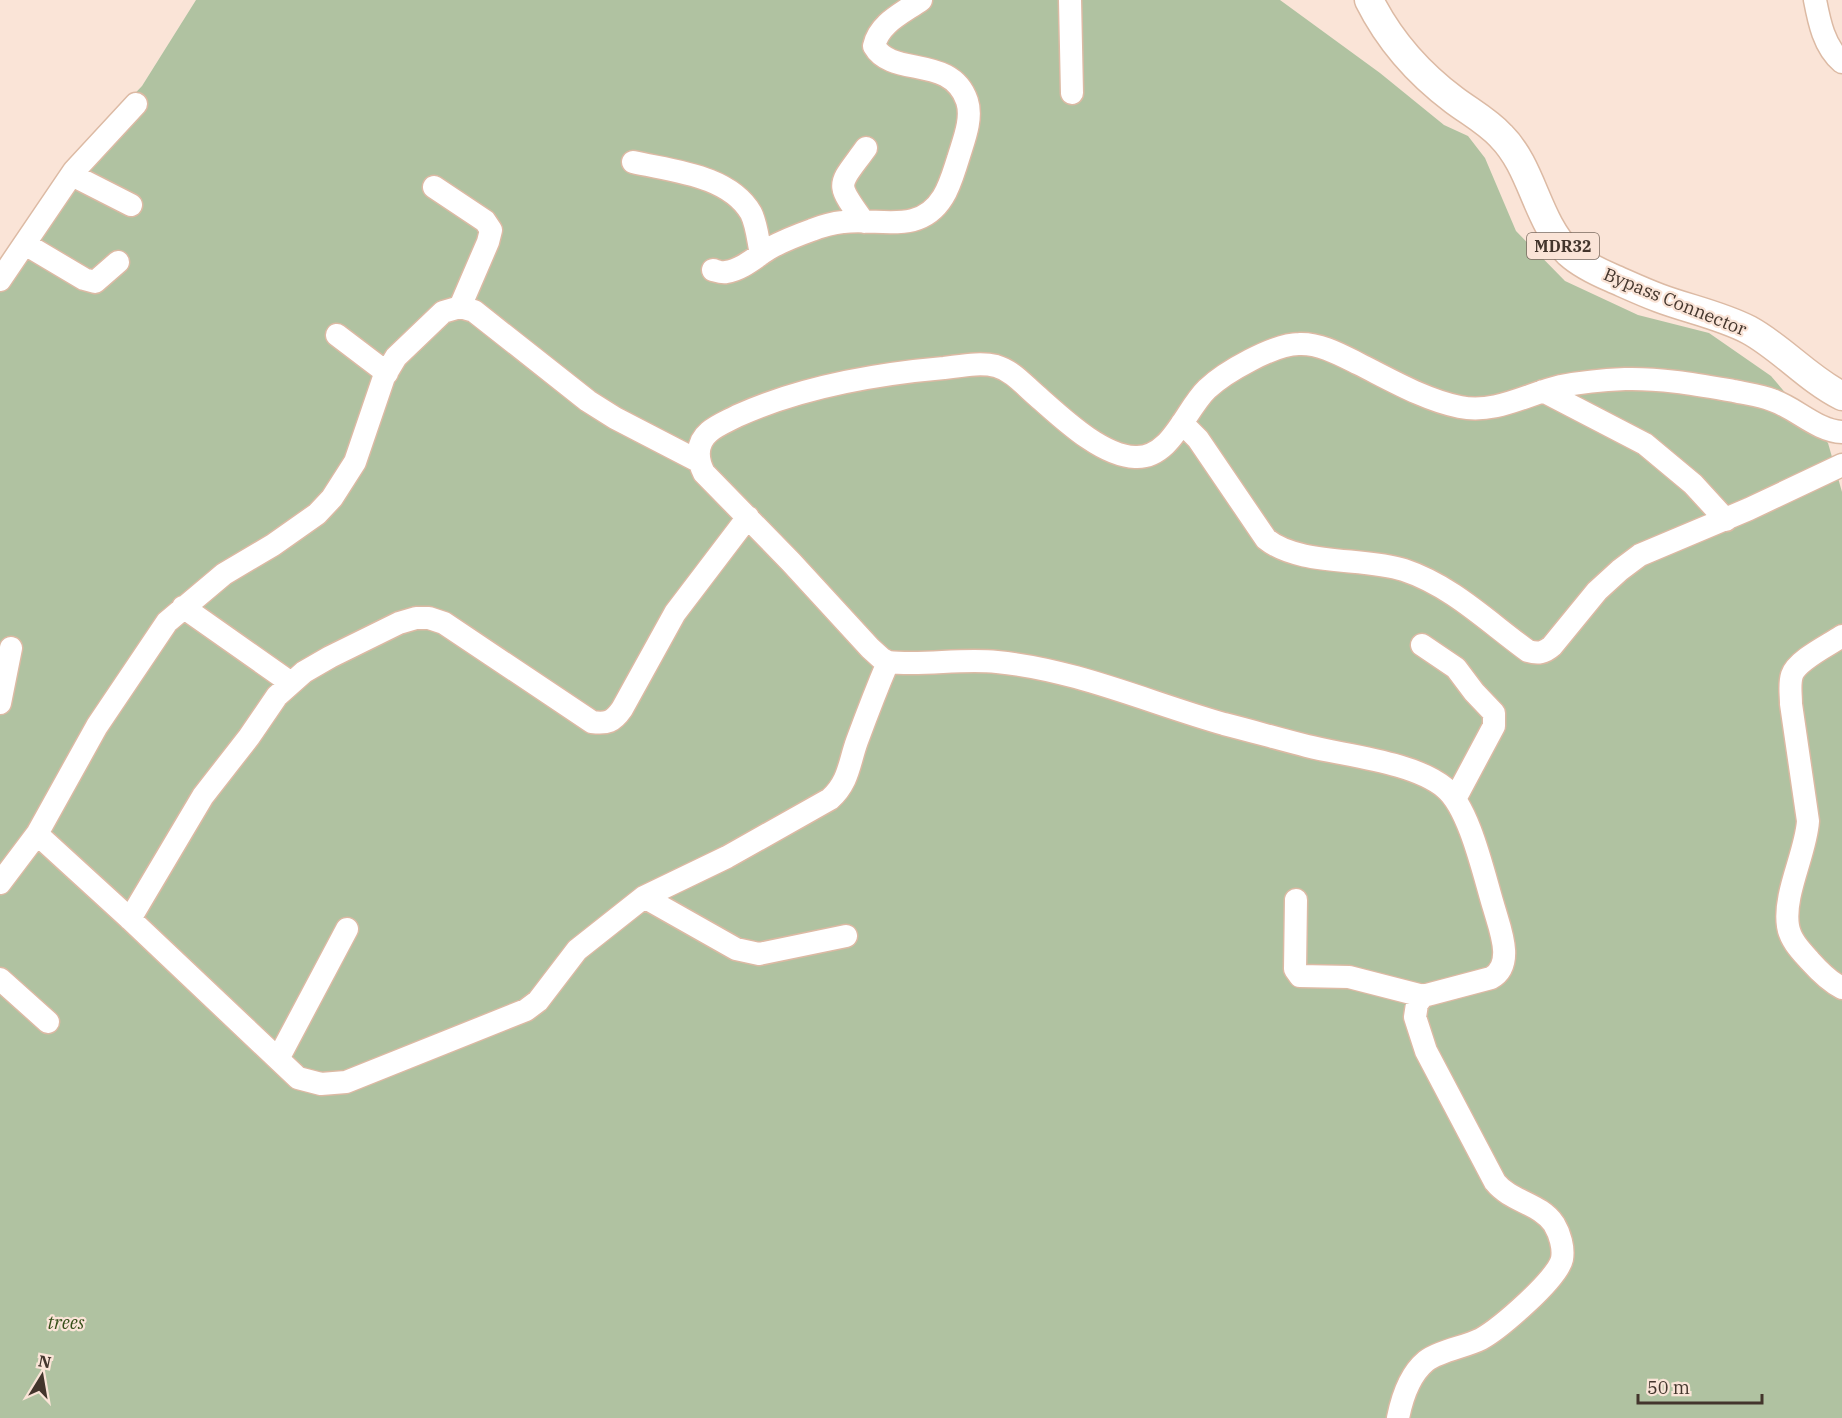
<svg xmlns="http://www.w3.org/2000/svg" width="1842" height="1418" font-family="'IBM Plex Serif',serif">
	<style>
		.green { fill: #b0c2a1 }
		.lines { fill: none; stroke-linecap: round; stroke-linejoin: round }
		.minor-casing { stroke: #dcbaa4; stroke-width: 25 }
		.major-casing { stroke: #dcbaa4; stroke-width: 31 }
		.minor { stroke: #fff; stroke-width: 22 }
		.major { stroke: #fff; stroke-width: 28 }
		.labels { text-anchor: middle; stroke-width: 4.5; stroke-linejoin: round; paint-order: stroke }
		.shield { fill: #fae4d7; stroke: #7a6a5f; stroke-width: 1.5 }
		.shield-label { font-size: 16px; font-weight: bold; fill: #43352c }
		.street-label { font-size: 18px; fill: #43352c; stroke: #fae4d7 }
		.park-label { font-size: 18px; font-style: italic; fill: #354e18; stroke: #fae4d7 }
	</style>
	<rect width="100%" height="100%" fill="#fae4d7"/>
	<path class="green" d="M196 0H1280L1380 73 1444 125 1468 136 1485 158 1516 231 1565 281 1638 315 1709 333 1771 376 1828 443 1842 492V1418H0V263L65 167 142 86Z"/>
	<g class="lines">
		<g class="minor-casing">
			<path id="minor" d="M1070 0 1072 93
				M1815 0C1819 21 1824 47 1842 62
				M633 162C672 171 729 175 751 213 757 225 758 241 761 254
				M72 175 131 205
				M434 187 485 221 491 230 488 242 460 307
				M864 222C834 181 838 187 866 148
				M25 244 84 279 95 282 118 262
				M713 270C717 271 722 273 726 272 742 270 757 256 770 248 783 241 798 235 812 230 822 226 832 223 843 222 879 217 919 236 943 197 950 186 954 171 958 159 963 142 973 119 967 101 951 54 892 78 874 46 879 23 903 13 921 0
				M0 280 74 171 136 104
				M337 335 387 373
				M1543 391 1645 444 1693 484 1726 520
				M1182 423 1198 439 1266 539C1299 566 1364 557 1404 570 1452 586 1488 622 1528 651 1538 654 1544 653 1552 646L1597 591 1620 570 1640 555 1749 509 1842 465
				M183 607 291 683
				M1842 636C1829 645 1797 660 1792 675 1789 684 1791 694 1791 704L1808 821C1806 853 1783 894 1788 926 1790 940 1801 951 1810 961 1819 971 1830 982 1842 988
				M1422 645 1456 668 1474 692 1494 713V726L1455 799
				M0 703 11 648
				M37 834 130 919 298 1078 321 1084 346 1082 526 1010 538 1001 577 950 644 897 727 857 830 799C849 782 849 763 857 741 867 714 877 688 888 662
				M0 883 37 834 97 726 167 622 224 574 273 545 317 514 332 498 355 462 384 377 396 357 443 312 460 307 474 311 588 401 615 418 698 461
				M644 897 736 949 759 954 846 936
				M1296 900 1295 969 1300 976 1349 977 1423 996
				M130 919 203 796 249 737 277 696 304 672 330 657 399 623 416 618H429L444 623 592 722C607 724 613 722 622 709L675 613 748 517
				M0 979 48 1022
				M278 1059 347 929
				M1398 1418C1402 1398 1409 1375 1426 1361 1439 1351 1465 1347 1481 1339 1499 1329 1558 1279 1562 1259 1564 1248 1560 1234 1554 1224 1540 1203 1511 1202 1495 1182L1426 1051 1415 1017 1417 1004 1423 996 1491 978C1515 965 1500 929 1494 908 1484 876 1470 809 1445 788 1414 762 1347 756 1307 746 1279 739 1252 731 1224 724 1150 703 1074 669 997 662 961 658 924 666 888 662L881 658 870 648 791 562 704 473C697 459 696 443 709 432 717 425 728 421 737 416 801 387 875 374 944 368 961 366 980 362 996 366 1013 371 1024 385 1037 396 1061 417 1101 456 1135 457 1171 459 1185 410 1207 389 1225 372 1274 344 1299 344 1320 343 1341 355 1359 364 1391 380 1425 400 1460 407 1496 414 1527 394 1561 386 1582 382 1604 380 1625 379 1662 378 1699 385 1734 391 1747 394 1760 395 1772 400 1796 408 1817 431 1842 432"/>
		</g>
		<g class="major-casing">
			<path id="major" d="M1369 0C1389 40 1418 73 1454 100 1470 112 1487 121 1501 136 1533 168 1536 220 1569 253 1581 264 1598 272 1612 278 1628 285 1643 292 1659 298 1688 309 1720 315 1749 330 1782 348 1808 379 1842 396"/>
		</g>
		<use href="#minor" class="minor"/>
		<use href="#major" class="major"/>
	</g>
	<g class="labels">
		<rect class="shield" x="1527" y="233" width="72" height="26" rx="4.5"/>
		<g class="shield-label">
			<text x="1563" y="252">MDR32</text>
		</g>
		<g class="street-label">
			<text transform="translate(1675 302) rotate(22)" y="6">Bypass Connector</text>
		</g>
		<g class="park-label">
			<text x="66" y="1329">trees</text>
		</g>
	</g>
	<g transform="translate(42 1376) rotate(11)" stroke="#fae4d7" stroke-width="4.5" paint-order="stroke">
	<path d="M0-4.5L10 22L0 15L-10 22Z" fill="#43352c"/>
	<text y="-9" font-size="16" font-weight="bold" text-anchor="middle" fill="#43352c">N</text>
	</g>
	<path d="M1638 1394v9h124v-9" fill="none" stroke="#43352c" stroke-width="3"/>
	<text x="1647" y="1394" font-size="18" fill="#43352c" stroke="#fae4d7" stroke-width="4.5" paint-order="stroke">50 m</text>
</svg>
